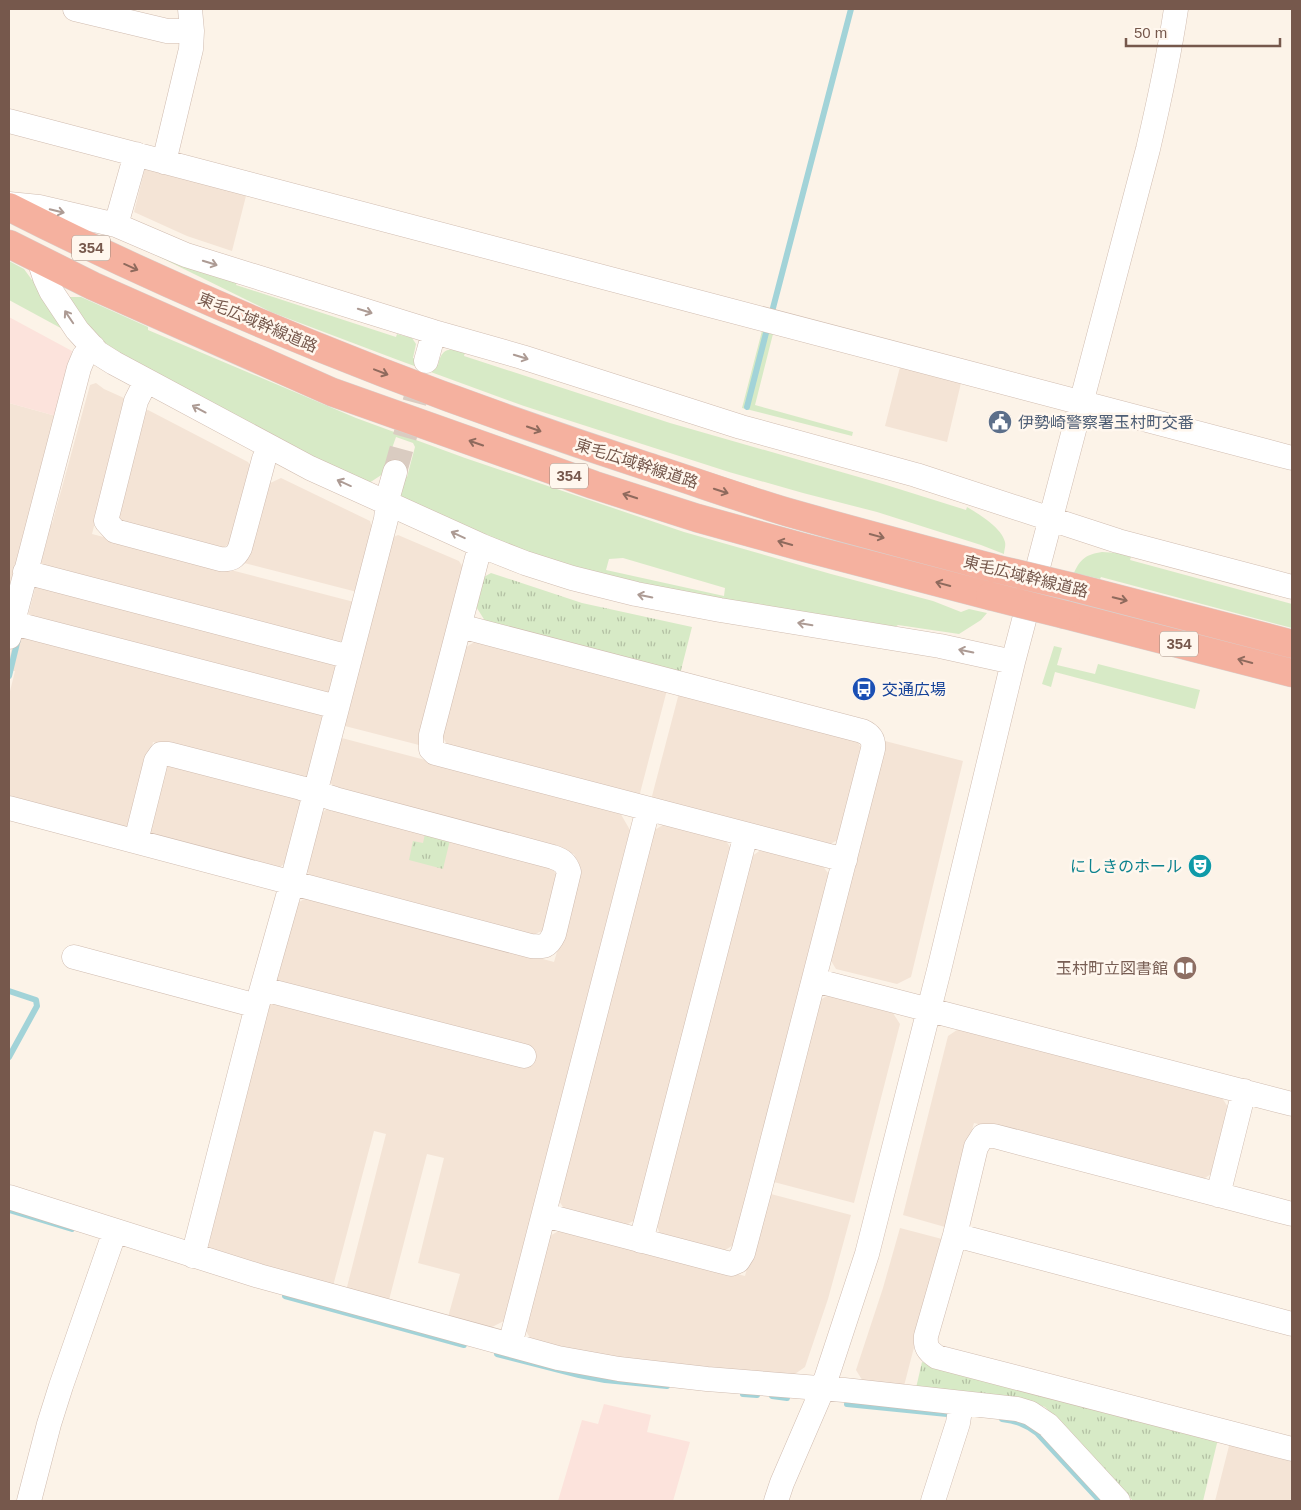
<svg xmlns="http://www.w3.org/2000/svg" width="1301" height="1510" font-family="Helvetica,'Noto Sans JP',sans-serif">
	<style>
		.residential { fill: #f4e4d6 }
		.commercial { fill: #fce3dc }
		.grass { fill: #d7eac6; fill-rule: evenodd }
		.park { fill: url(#park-tufts) }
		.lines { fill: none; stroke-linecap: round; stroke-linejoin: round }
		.stream { stroke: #a2d3d8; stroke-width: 6 }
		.minor-tunnel { stroke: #daccc1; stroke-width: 24; stroke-dasharray: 24 12; stroke-linecap: butt }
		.minor-casing { stroke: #d0bcb0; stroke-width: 25 }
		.highway-casing { stroke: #d9d0cd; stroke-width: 29 }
		.minor { stroke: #fff; stroke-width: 24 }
		.highway { stroke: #f5b19f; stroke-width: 28 }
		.highway-bridge-casing { stroke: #d9d0cd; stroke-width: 29; stroke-linecap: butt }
		.highway-bridge { stroke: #f5b19f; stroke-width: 28 }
		.oneway { stroke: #ad9b94 }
		.oneway2 { stroke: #8f6a5d }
		.labels { text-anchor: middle; stroke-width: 5; stroke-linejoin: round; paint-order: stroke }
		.shield { fill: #fff7ee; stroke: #9f887d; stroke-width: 1 }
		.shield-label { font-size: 15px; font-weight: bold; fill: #76584c }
		.street-label { font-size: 16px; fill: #76584c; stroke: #fff7ee }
		.service-label { font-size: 16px; fill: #4e5e75; stroke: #fff7ee; text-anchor: start }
		.transit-label { font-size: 16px; fill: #164399; stroke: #fff7ee; text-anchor: start }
		.culture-label { font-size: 16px; fill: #0d838f; stroke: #fff7ee; text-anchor: end }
		.education-label { font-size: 16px; fill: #785e54; stroke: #fff7ee; text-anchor: end }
	</style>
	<defs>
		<pattern id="park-tufts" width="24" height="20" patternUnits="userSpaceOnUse" patternTransform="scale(1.25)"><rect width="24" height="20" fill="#d7eac6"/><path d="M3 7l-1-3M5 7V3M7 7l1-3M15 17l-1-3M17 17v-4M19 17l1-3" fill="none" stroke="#b3c0a3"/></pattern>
	</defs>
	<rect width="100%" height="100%" fill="#fcf3e8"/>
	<path class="residential" d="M145 168 247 192 232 251 187 236 134 212Z
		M900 367 961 383 947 442 885 426Z
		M96 383 104 389 124 398 126 403 92 534 354 602 345 639 329 646 39 569 48 537 47 521 52 524 90 385Z
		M9 403 56 416 9 600Z
		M148 410 248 462 252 468 233 541 220 550 124 526 114 511 141 413Z
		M281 478 370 521 373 530 357 592 244 563 266 485Z
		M398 535 459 561 464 569 419 745 341 725 389 539Z
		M36 584 337 664 330 695 28 616Z
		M34 635 325 711 306 782 153 742 134 823 123 830 9 799V691H10L15 671H9V660L14 638Z
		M476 641 667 690 639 797 449 748 441 734 463 649Z
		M679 693 856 739 863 751 841 838 827 846 651 800Z
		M338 737 619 811 630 830 504 1321 490 1328 448 1317 460 1274 418 1263 444 1158 427 1154 389 1300 349 1289 347 1287 386 1134 374 1131 333 1286 211 1250 207 1243 265 1006 279 983 274 975 296 904 309 896 554 962 581 868 574 854 336 791 327 777Z
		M885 741 963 761 911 977 897 984 836 969 828 956Z
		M170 760 296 794 302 803 286 862 277 870 153 837 146 827 162 766Z
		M330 807 550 865 559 879 546 929 529 937 314 881 305 868 317 816Z
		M666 823 725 839 733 852 637 1219 624 1226 566 1212 558 1199 653 831Z
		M762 849 822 865 831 877 735 1244 722 1252 662 1237 655 1223 751 857Z
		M830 994 891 1010 900 1024 854 1203 770 1181 817 1002Z
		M960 1028 1221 1096 1229 1109 1213 1173 1200 1181 974 1123 945 1227 903 1215 948 1036Z
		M767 1193 851 1215 828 1299 805 1367 792 1376 614 1358 532 1341 524 1328 548 1237 562 1229 745 1276Z
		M900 1228 942 1239 904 1386 864 1383 856 1370 883 1288Z
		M1230 1442 1292 1458V1501H1215Z"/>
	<path class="commercial" d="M9 317 72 351 56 416 9 403Z
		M604 1404 651 1415 647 1432 690 1442 673 1501H558L582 1420 598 1424Z"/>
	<path class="grass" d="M125 240 237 282 236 285 396 337 397 334 412 338 416 344 413 358 438 365C442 347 450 348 465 352L464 356 670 423 883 484 966 510 967 507C979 514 1002 528 1005 542 1006 546 1004 550 1004 554L981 545 877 512 803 493 729 472 524 406 398 360 271 312Z
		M9 261 24 269 32 280 36 279 68 332 9 300Z
		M67 297H81L148 327V330L356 418 465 458 684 532 831 574 933 601 961 612 969 609 987 613 981 620 959 634 898 625 890 630 723 601 592 572 536 556 414 507 399 495 403 476 407 477 415 447 413 443 396 437 385 468 389 470 366 485 119 356 93 334ZM623 558 725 588 724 596 606 570 609 559Z
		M763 327 774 330 755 405 853 432 852 436 742 408Z
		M1102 552 1118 553 1131 557 1130 560 1292 604V628L1101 577 1100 579 1074 573C1080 559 1087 554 1102 552Z
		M1054 646 1062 648 1057 665 1095 674 1098 664 1200 690 1195 709 1055 672 1051 687 1042 684Z"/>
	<path class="park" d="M491 573 582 603 692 627 680 674 487 624 475 605 482 578Z
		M425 834 450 840 443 869 409 860 413 841 423 843Z
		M922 1362 1218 1439 1203 1501H1133L1045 1407 1024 1399 916 1388Z"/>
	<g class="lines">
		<path class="stream" d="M773 308 851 9
			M747 407 766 333
			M9 676 18 639
			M9 991 36 1000 37 1006 9 1057
			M9 1210 72 1229
			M285 1296 464 1345
			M497 1354 579 1375 605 1380 667 1386
			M743 1394 757 1395
			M772 1396 787 1398
			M847 1404 947 1414
			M1002 1419C1016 1421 1026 1424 1037 1433L1100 1501"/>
		<path class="minor-tunnel" d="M395 472 424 368"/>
		<g class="minor-casing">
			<path id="minor" d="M75 9 167 31H192
				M9 121 1292 458
				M164 162 191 49 192 31 190 9
				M9 204 39 207 116 225 186 255 434 332 522 357 741 427 916 475 1118 541 1292 587
				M116 225 136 154
				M39 260 45 278 51 291 77 330 98 353 114 363 310 468 482 546 525 563 572 578 636 594 720 610 940 646 1013 662
				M426 361 434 332
				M146 381 136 401 106 521 115 531 220 559C231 560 235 558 240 548L264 459 270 447
				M482 546 477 558 431 735V749L435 753 845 860
				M25 572 350 657
				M13 623 337 707
				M460 626 862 731C871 735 874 740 873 749L761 1185 743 1253 738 1261 731 1264 544 1215
				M9 637 79 368 84 356 93 347
				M9 808 531 946C544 947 548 947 554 934L569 872C566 863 562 860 553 857L335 799 301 788 169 754H161L156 761 136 841
				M74 957 257 1006
				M814 980 1292 1104
				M263 989 524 1056
				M1218 1195 1244 1091
				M9 1197 259 1276 558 1358 619 1369 707 1379 844 1390 1017 1409 1030 1413 1048 1425 1118 1501
				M1292 1214 994 1136H983L976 1147 955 1235 926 1336C925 1347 928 1351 937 1357L1292 1449
				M955 1235 1292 1324
				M641 1241 746 834
				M193 1256 257 1006 292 882 386 519 389 493 395 472
				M510 1345 648 809
				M29 1501 49 1424 61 1386 115 1231
				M776 1501 782 1483 823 1388 867 1254 939 970 1013 662 1148 149C1159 102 1169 56 1176 9
				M933 1501 958 1423 961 1403"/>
		</g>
		<g class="highway-casing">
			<path id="highway" d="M9 207C214 311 428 395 646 466 693 481 740 498 787 512 857 532 927 550 997 569
				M9 244 93 286 332 392 594 485 697 518 802 547 990 596
				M1073 587 1292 644
				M1066 615 1292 673"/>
		</g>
		<use href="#minor" class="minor"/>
		<use href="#highway" class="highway"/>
		<g class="highway-bridge-casing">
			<path id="highway-bridge" d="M997 569 1073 587
				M990 596 1066 615"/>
		</g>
		<use href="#highway-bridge" class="highway-bridge"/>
	</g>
	<defs><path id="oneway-shaft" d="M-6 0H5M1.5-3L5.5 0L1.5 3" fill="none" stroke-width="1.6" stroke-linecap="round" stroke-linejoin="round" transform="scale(1.25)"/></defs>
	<g class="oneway">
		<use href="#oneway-shaft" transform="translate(57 211) rotate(14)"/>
		<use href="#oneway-shaft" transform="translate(210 263) rotate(17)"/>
		<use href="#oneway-shaft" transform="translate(365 311) rotate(17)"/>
		<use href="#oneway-shaft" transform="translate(69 317) rotate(-124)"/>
		<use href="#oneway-shaft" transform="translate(521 357) rotate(17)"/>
		<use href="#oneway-shaft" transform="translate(199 409) rotate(-152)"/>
		<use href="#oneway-shaft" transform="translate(344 483) rotate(-156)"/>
		<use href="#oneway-shaft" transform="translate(458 535) rotate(-155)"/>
		<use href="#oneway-shaft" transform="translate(645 596) rotate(-169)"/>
		<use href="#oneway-shaft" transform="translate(805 624) rotate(-171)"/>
		<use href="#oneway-shaft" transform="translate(966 651) rotate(-168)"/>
	</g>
	<g class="oneway2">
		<use href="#oneway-shaft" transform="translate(131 267) rotate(24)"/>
		<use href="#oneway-shaft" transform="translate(381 372) rotate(21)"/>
		<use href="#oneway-shaft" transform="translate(534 429) rotate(19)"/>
		<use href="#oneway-shaft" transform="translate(476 443) rotate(-161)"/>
		<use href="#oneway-shaft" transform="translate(721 491) rotate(18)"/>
		<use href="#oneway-shaft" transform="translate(630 496) rotate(-162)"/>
		<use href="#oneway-shaft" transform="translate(877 536) rotate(15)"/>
		<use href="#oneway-shaft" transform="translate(785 543) rotate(-164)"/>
		<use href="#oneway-shaft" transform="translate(943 584) rotate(-165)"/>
		<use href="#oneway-shaft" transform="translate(1120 599) rotate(14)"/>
		<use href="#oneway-shaft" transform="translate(1245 661) rotate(-165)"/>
	</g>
	<defs>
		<g id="civic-disc" transform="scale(1.25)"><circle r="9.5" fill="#5c6f8a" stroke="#fff7ee"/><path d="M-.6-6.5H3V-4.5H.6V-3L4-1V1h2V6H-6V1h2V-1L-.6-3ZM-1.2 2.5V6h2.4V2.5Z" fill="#fff"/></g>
		<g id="bus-disc" transform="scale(1.25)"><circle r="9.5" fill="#1a4fb4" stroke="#fff7ee"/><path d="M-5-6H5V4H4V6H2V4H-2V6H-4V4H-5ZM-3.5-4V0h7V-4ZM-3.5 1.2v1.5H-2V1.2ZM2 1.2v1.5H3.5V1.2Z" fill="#fff"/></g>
		<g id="theatre-disc" transform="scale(1.25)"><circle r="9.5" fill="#0f9aa8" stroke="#fff7ee"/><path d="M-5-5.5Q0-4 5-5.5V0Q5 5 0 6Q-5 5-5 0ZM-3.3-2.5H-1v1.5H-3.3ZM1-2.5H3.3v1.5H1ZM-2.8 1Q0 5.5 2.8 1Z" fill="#fff"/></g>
		<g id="library-disc" transform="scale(1.25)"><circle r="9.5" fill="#8d6e63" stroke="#fff7ee"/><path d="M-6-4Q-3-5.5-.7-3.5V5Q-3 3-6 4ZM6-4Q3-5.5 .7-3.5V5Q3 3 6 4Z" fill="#fff"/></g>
	</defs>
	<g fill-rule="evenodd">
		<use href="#civic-disc" x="1000" y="422"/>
		<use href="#bus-disc" x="864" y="689"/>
		<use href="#theatre-disc" x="1200" y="866"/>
		<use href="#library-disc" x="1185" y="968"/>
	</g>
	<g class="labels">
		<g class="shield">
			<rect x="72" y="235.5" width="38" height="25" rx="4"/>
			<rect x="550" y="463.5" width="38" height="25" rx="4"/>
			<rect x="1160" y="631.5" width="38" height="25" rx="4"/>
		</g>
		<g class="shield-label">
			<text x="91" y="253">354</text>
			<text x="569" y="481">354</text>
			<text x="1179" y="649">354</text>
		</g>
		<g class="street-label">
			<text transform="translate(258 322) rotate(23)" y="6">東毛広域幹線道路</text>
			<text transform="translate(637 463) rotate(18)" y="6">東毛広域幹線道路</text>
			<text transform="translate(1026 576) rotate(14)" y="6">東毛広域幹線道路</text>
		</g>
		<g class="service-label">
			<text x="1018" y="428">伊勢崎警察署玉村町交番</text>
		</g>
		<g class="transit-label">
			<text x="882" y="695">交通広場</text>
		</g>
		<g class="culture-label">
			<text x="1182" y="872">にしきのホール</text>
		</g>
		<g class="education-label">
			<text x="1168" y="974">玉村町立図書館</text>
		</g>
	</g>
	<rect width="1301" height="1510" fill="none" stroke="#76584c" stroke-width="20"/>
	<path d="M1126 38v8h154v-8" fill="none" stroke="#76584c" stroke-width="2.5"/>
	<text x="1134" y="38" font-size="15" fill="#76584c" stroke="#fff7ee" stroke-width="4" paint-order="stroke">50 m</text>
</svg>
